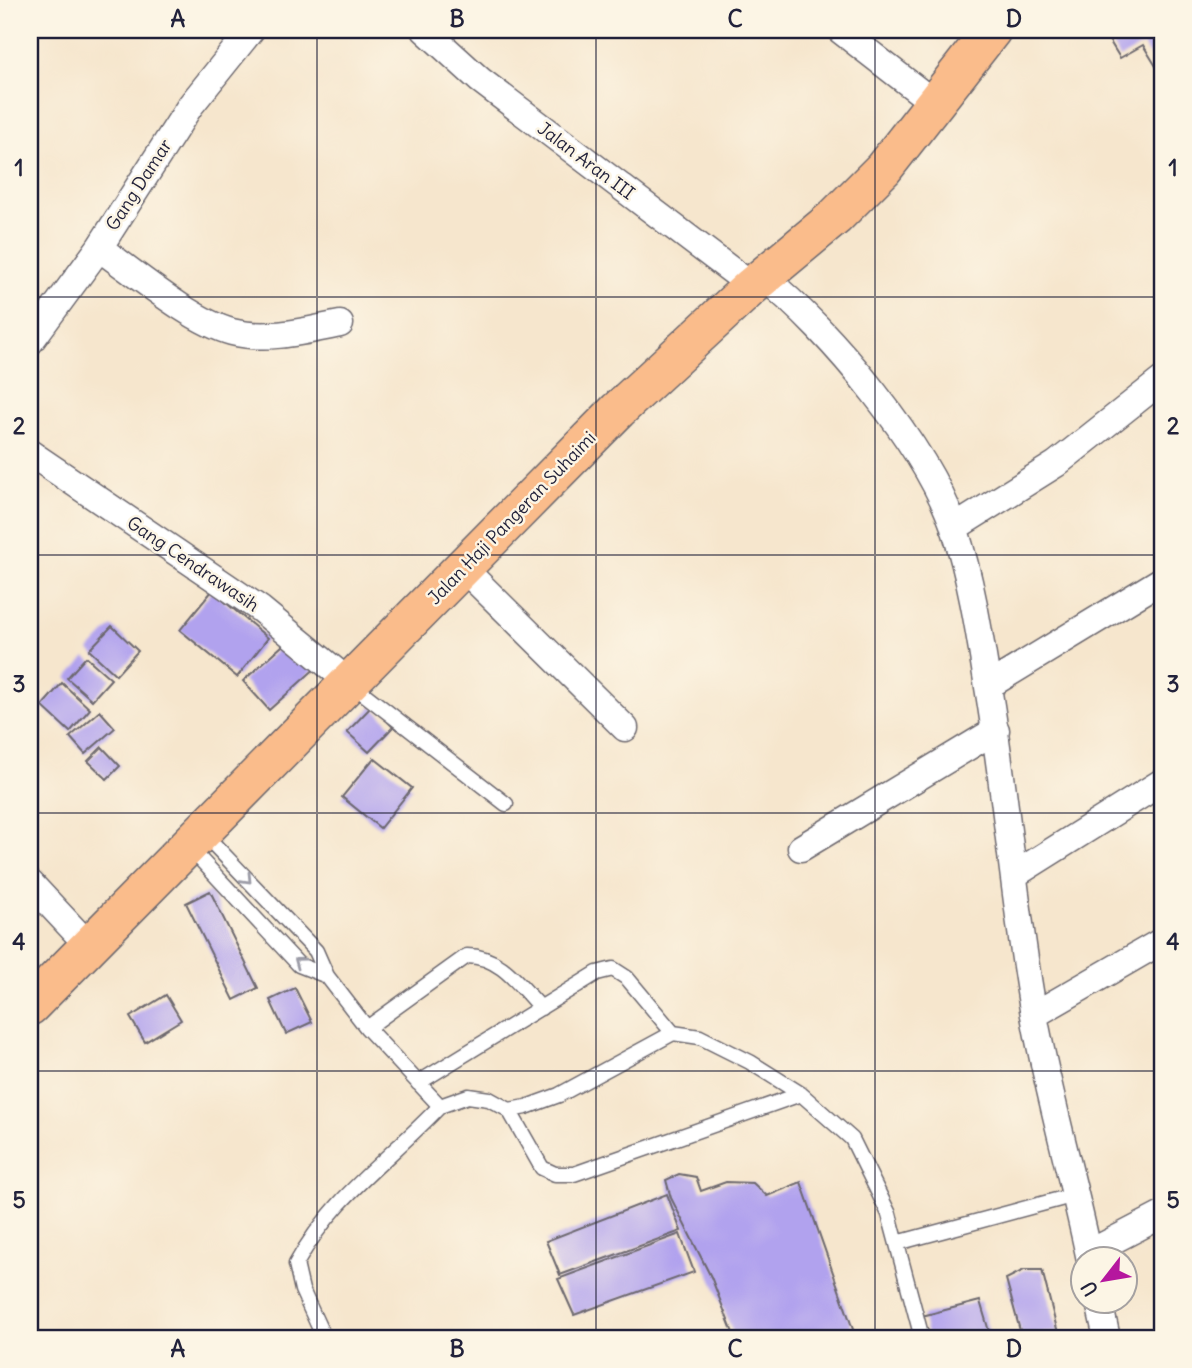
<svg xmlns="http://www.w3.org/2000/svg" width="1192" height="1368" font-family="Delius,sans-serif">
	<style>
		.building { fill: #b1a2ee }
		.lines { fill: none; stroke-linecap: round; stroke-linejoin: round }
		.service-casing { stroke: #6c676e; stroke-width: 17 }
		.minor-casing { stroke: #6c676e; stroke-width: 29 }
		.primary-casing { stroke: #6c676e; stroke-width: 41 }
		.service { stroke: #fff; stroke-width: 14 }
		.minor { stroke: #fff; stroke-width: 26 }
		.primary { stroke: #fabc8b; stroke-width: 38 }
		.oneway { stroke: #9c9ca7 }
		.grid { fill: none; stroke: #22223b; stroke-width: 2; stroke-opacity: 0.55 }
		.labels { text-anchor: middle; stroke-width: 5; stroke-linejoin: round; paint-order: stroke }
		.street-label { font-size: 18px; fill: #22223b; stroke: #fcf5e5 }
		.neatline { fill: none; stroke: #22223b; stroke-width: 2.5 }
		.grid-label { font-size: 23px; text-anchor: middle; font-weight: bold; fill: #22223b }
	</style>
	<rect width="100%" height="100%" fill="#fcf5e5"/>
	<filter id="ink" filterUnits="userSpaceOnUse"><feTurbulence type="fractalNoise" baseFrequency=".0143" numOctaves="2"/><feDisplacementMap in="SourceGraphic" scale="14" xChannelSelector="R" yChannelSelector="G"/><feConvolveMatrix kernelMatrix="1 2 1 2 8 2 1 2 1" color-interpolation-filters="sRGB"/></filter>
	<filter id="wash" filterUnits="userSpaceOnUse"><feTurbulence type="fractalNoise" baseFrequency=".00686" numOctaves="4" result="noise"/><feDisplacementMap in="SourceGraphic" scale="28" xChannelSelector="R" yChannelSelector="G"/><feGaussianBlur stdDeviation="1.57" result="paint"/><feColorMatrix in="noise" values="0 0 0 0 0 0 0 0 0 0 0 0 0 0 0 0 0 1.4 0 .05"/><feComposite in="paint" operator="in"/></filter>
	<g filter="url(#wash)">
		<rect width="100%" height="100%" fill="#f6e6cd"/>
		<g id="blocks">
			<path class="building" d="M1115 30H1162V65L1157 68 1143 45 1120 58 1106 35Z
				M212 591 268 638 237 677 180 630Z
				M112 626 138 651 116 675 89 650Z
				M292 637 318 666 269 710 243 681Z
				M86 657 111 679 92 700 67 678Z
				M62 683 90 709 70 732 42 706Z
				M372 706 393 727 369 752 347 732Z
				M100 711 115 728 85 754 70 737Z
				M102 747 120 766 107 779 88 761Z
				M374 758 412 788 380 828 342 797Z
				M210 891 258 988 234 1000 186 903Z
				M295 988 312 1022 286 1034 270 1000Z
				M166 995 181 1020 145 1042 130 1017Z
				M679 1174 696 1177 701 1191 726 1182 753 1183 767 1196 801 1182 856 1338H735L711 1277 671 1198 666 1180Z
				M667 1194 681 1231 560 1275 546 1241Z
				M680 1234 694 1272 574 1315 558 1279Z
				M1024 1270H1042L1058 1333H1038L1022 1338 1006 1279Z
				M980 1301 991 1338H928L922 1316Z"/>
		</g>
	</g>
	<g filter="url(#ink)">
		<use href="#blocks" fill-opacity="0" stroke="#6c676e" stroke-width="2"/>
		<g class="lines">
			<g class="service-casing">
				<path id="service" d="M350 683 506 804
					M204 834 316 951 327 976 367 1028 440 1106 468 1096 489 1099 509 1110 526 1107 559 1095 673 1033 700 1037 750 1062 801 1094 852 1139 889 1214 922 1338
					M189 847 299 965 327 976
					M367 1028 467 956C501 956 519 985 541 1008
					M418 1083 597 973 613 969 627 978 673 1033
					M509 1110 542 1168 555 1174H574L801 1094
					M897 1243 1075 1195
					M324 1338 302 1290 296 1264C333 1196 388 1161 440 1106"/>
			</g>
			<g class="minor-casing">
				<path id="minor" d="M425 30 480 80 752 286
					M840 30 934 103
					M99 248C135 273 191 321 232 332 267 341 305 331 340 324
					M763 277C830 330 928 448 955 530 971 579 979 631 987 681 1006 792 1014 904 1034 1015 1049 1097 1073 1178 1090 1260
					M30 342 99 248 190 106 251 30
					M30 453 260 609 350 683
					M954 528 1056 464 1162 380
					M463 568 625 728
					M988 686 1162 580
					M801 848 996 730
					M1014 875 1162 782
					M30 883 89 946
					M1034 1015 1162 941
					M1089 1253 1162 1215
					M1099 1302 1107 1338"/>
			</g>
			<g class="primary-casing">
				<path id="primary" d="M30 1006 618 410 752 286 835 217 883 169 992 30"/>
			</g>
			<use href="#service" class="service"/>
			<use href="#minor" class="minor"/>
			<use href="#primary" class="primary"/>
		</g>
		<defs><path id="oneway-chevron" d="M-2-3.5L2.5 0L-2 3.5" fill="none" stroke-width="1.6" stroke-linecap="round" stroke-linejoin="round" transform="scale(1.75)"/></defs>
		<g class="oneway">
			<use href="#oneway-chevron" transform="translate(247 879) rotate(46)"/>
			<use href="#oneway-chevron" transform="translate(299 962) rotate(-143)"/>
		</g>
	</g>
	<path class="grid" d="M317 30V1338M596 30V1338M875 30V1338M30 297H1162M30 555H1162M30 813H1162M30 1071H1162"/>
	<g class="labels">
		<g class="street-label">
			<text transform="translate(586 161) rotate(37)" y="6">Jalan Aran III</text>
			<text transform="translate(139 185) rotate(-57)" y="6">Gang Damar</text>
			<text transform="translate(512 518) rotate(-46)" y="6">Jalan Haji Pangeran Suhaimi</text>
			<text transform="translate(193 564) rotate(34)" y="6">Gang Cendrawasih</text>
		</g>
	</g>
	<rect width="1192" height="1368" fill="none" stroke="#fcf5e5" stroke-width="77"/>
	<g transform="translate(1104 1280) rotate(239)"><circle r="33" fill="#fcf5e5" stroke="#a5a1a1" stroke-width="2"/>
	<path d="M0-5L12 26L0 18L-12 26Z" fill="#b5179e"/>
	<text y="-10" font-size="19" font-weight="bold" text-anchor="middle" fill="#22223b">U</text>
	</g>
	<rect x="38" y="38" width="1116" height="1292" class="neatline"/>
	<g class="grid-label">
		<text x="178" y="27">A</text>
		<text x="457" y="27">B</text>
		<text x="735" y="27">C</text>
		<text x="1014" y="27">D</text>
		<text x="19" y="176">1</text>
		<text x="1173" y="176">1</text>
		<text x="19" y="434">2</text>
		<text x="1173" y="434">2</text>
		<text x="19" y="692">3</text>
		<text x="1173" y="692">3</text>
		<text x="19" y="950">4</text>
		<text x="1173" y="950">4</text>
		<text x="19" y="1208">5</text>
		<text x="1173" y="1208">5</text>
		<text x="178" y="1357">A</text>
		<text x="457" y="1357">B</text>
		<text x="735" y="1357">C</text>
		<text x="1014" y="1357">D</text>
	</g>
</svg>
